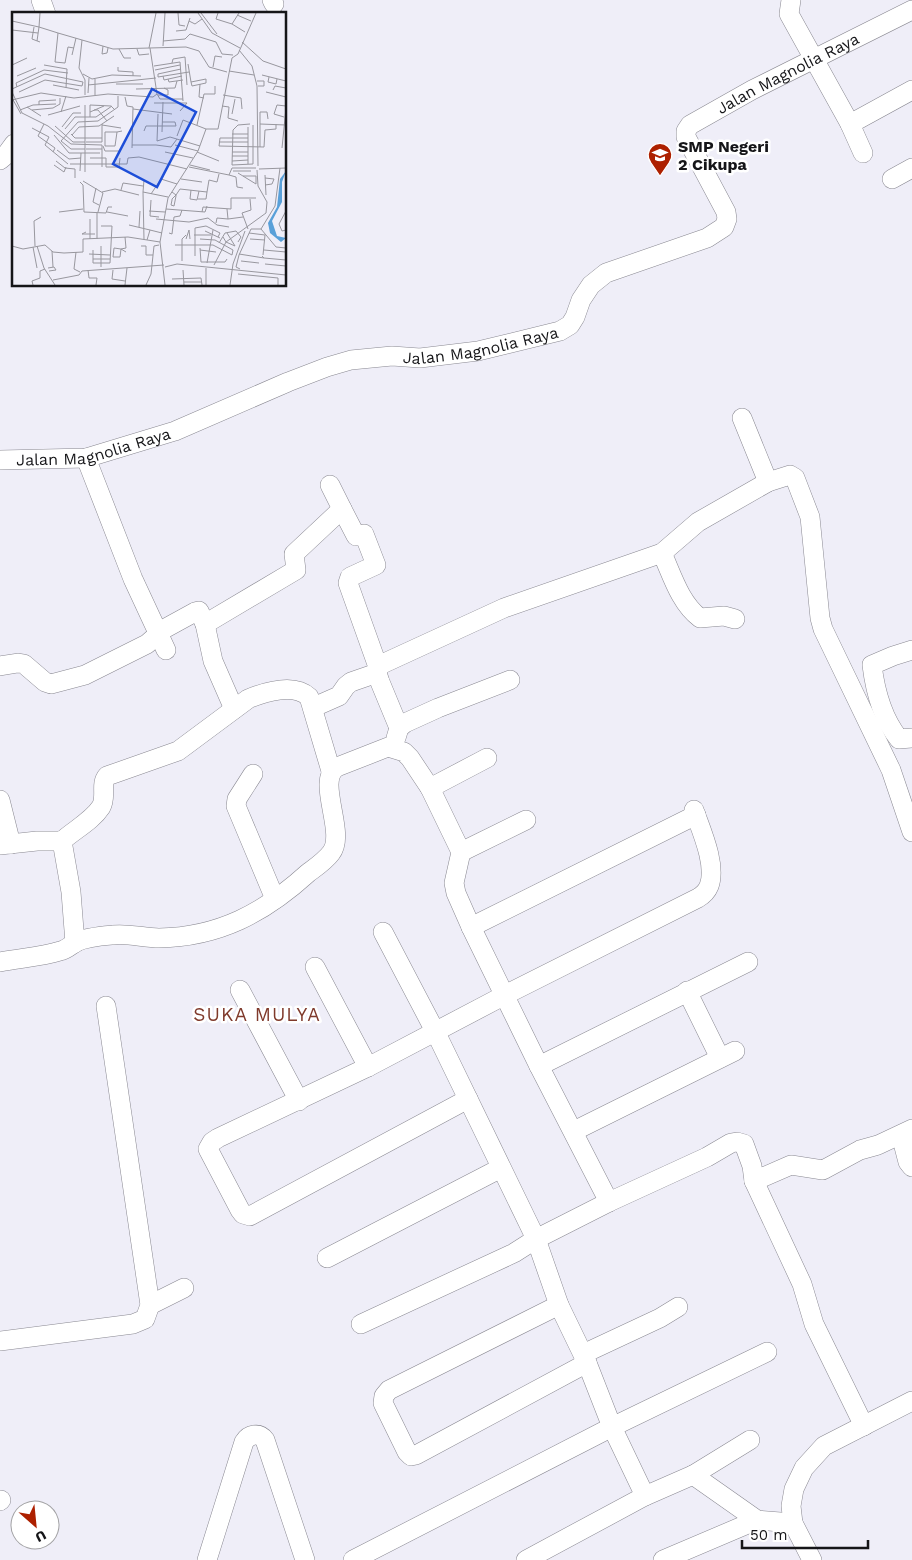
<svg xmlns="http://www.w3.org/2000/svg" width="912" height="1560" font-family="'Work Sans',sans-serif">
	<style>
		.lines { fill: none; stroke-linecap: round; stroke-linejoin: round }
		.street-casing { stroke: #898891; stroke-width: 20 }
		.street { stroke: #fff; stroke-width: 19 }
		.labels { text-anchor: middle; stroke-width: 5; stroke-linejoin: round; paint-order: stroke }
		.street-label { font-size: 16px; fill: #151518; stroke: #fff }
		.poi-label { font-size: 16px; font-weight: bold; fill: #151518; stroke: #fff; text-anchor: start }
		.quarter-label { font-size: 19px; letter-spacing: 1px; fill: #7f392b; stroke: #fff }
		.inset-road { fill: none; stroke: #98979e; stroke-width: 1 }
		.view { fill: #1d4ed8; fill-opacity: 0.15; stroke: #1d4ed8; stroke-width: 2.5 }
		.inset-edge { fill: none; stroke: #151518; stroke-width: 2.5 }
	</style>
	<rect width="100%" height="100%" fill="#efeef8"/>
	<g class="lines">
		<g class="street-casing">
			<g id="street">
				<path d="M41 0 46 14"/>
				<path d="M272 0 274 4"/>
				<path d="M791 0 789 14 850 124 863 153"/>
				<path d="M850 124 912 90"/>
				<path d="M0 160 6 155 14 144"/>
				<path d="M892 179 912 168"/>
				<path d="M742 418 768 482"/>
				<path d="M86 458 133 579 166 650"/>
				<path id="s1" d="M0 460 86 458 175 431 288 382 327 367 351 360 392 356 420 358 478 351 560 331 570 325 575 317 581 300 591 285 606 273 707 238 724 227 727 219 726 212 686 137V131L690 125 752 90 912 10"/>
				<path d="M342 509 356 536 364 534 376 565 350 577 348 583 378 667"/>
				<path d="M662 553C672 575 680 603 700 618L724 616 735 619"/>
				<path d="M205 624 296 570 294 554 342 509 330 485"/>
				<path d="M912 650 893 656 872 665C875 690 883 719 899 739L912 738"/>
				<path d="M0 666 18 663 24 664 45 682 51 684 85 675 147 644 164 629 195 612 199 611 205 624 213 661 234 709"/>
				<path d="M314 707 339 696 346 686 351 682 377 673"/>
				<path d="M399 728 380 682 377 673 380 665 504 608 662 553 698 522 768 482 790 475 795 478 810 517 820 618 823 629 891 770 912 832"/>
				<path d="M396 738 399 728 405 723 438 708 510 680"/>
				<path d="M253 774 237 799 236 806 275 899"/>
				<path d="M430 788 487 758"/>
				<path d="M0 800 11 844"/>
				<path d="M0 845 37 841H62"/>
				<path d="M461 852 526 820"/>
				<path d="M471 927 696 815"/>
				<path d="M383 932 436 1033 536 1239 559 1305 587 1363 612 1427 645 1496"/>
				<path d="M75 943 71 892 62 841C74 830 92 821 101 807 107 797 100 784 107 776L178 751 248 699C265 692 294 683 309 697L331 771"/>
				<path d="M0 962C20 958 41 957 60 951 66 950 71 945 76 942 87 937 101 936 113 935 128 933 144 938 159 938 219 937 264 913 308 873 316 867 325 861 331 853 347 833 315 780 337 767L388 747 404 752 410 758 430 788 461 852 454 883 456 893 471 927 539 1066 609 1202"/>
				<path d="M315 967 368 1067"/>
				<path d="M240 990 299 1101"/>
				<path d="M687 991 720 1058"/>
				<path d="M539 1066 748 962"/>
				<path d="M468 1099 250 1216 243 1214 240 1210 208 1149 212 1142 218 1138 368 1067 505 995 698 898C703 895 707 891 709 886 717 865 701 830 694 810"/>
				<path d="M574 1131 735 1051"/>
				<path d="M901 1135 908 1162 912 1167"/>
				<path d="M754 1181 802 1284 814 1324 864 1426"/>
				<path d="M327 1258 501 1168"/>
				<path d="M150 1305 184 1288"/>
				<path d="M559 1305 389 1390 384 1396 383 1403 407 1452 411 1456 416 1455 587 1363"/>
				<path d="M361 1324 514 1253 536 1239 609 1202 707 1157 731 1143 737 1142 744 1144 752 1166 754 1181 791 1165 823 1170 860 1150 878 1145 912 1129"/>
				<path d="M0 1341 133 1324 145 1319 150 1305 106 1006"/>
				<path d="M583 1354 660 1318 678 1307"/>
				<path d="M693 1475 750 1440"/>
				<path d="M0 1501 1 1500"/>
				<path d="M207 1560 244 1442C249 1434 259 1432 265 1440L305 1560"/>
				<path d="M353 1560 612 1427 767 1352"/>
				<path d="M526 1560 645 1496 693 1475 757 1520 793 1523"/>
				<path d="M663 1560 757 1520"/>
				<path d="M812 1560 793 1523 791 1506 794 1489 804 1468 824 1446 912 1401"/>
			</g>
		</g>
		<use href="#street" class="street"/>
	</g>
	<defs>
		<g id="school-pin" transform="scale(1.25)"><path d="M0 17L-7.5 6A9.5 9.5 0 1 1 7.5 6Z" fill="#ad2000" stroke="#fff"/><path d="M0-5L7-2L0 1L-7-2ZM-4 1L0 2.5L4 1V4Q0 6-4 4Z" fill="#fff"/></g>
	</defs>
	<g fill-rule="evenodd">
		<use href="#school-pin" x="660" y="155"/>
	</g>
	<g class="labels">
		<g class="street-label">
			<text dy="6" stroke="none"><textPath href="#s1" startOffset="1009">Jalan Magnolia Raya</textPath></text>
			<text dy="6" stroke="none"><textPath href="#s1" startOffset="500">Jalan Magnolia Raya</textPath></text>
			<text dy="6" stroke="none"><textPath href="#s1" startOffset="95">Jalan Magnolia Raya</textPath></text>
		</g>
		<g class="poi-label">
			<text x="678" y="152">SMP Negeri<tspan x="678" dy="18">2 Cikupa</tspan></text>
		</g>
		<g class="quarter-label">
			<text x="257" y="1021">SUKA MULYA</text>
		</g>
	</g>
	<g transform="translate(12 12)">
		<rect width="274" height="274" fill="#efeef8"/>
		<path d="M274 159 270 170V190L260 209 265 224 274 226 269 230 258 221 256 211 265 195 268 167Z" fill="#59a0d9"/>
		<path class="inset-road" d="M28 1 27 15 46 21 101 37 174 35 187 39 197 55 215 60M166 1 167 13 173 14M186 1 200 21 228 36M189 1 205 22M206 1 204 7 220 12M227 1 220 12 233 20M225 3 239 9M0 9 27 15 25 29M177 9 183 12 190 7M22 15 20 27 28 30M0 18 26 21M164 19 174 18 178 6M46 21 43 50 53 51 56 35 62 36M70 28 67 56 73 68V83M151 29 173 27 178 22 204 30 210 42 221 43M230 30 251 49 274 57M91 34 90 42 95 41 96 36M151 34 153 1M137 36 144 1M138 36 145 82 148 87H171M107 37 112 46H119M125 37 127 43 137 42M227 38 240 54 245 74 246 154M60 43 64 26M168 50 171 89M160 51 161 47 173 45 175 73M176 52 179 70M0 53 15 46M32 53 55 57 54 76M142 54 168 50M106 55V59L121 60V64M201 55 203 44 210 45M169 57 146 62V65L177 60M143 58 168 53M217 59 242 63M71 62 80 67 100 63 129 64M250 63 274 69M5 64 24 56M151 64 152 68 170 64M257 65 256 70 264 72 265 67M156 67 157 70 171 68M245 69H252V74H246M179 70 180 74 194 71V67M179 70 194 67M104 72H131M188 72 187 85 192 86M41 73 67 78M76 73 144 66M5 75 4 71 32 58 56 61M0 77 33 62 71 70M124 77 163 76 165 69M261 78 263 74 274 76M0 80 10 101 36 114 59 132 90 133M7 80 33 68 70 74 71 70M254 80 274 85M76 81 77 66M83 83V67M146 83H156V78L152 76M211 83 229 86 230 97M113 85 115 94 121 95 120 136M0 86 9 102M0 88 29 81 62 86 96 82 141 85 145 82M142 91H175L168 99M27 93V89L44 88M73 93V160M210 94 217 95 216 106 226 109M15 95 29 104M121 97 160 102M8 98 21 93 44 92M20 98 41 96 48 92V86M82 98H86L95 109M49 100 54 84M78 100 92 94M146 102 145 129 158 125 188 134M220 102 223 87M36 103 68 94M78 105V93L99 94 103 98M272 105 262 102 265 93 274 94M32 112 26 124 43 136 41 140M238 112 226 113 221 118 220 153 241 152V113M248 112 274 113M90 113 109 116M185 113 192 82H203V74M43 114 61 130H73M50 115 61 101H69M236 115V152M20 116 37 125 33 133 56 152M53 117 63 105H84L100 94M132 119 134 114H164L163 110H150M105 120H93V134H103L105 120 110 119M150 120 151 90M59 122 63 126H90M220 122H236M42 123 57 141H88M60 123 67 115 87 114 102 104M165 124 171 108 194 117M236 126H208L207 134 252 135 253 118 264 117V112M74 130H90V112M207 130H236M90 133V155M120 133H144M144 133 159 135 165 127M163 133 186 139M91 134 93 139H107M248 135V100H255L256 107M270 136 274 96M73 137H59L49 129 66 110 86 109 106 95V84M74 137H90M45 138 57 147 69 146M153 140 181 146M185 140 207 149M220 140H236M220 144H236M78 146H94V155H107L108 146M44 149 53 156 63 157V166M220 149 236 148M58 152H115L116 146 127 145 175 157M42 153 52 160 54 155M178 153 198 158M177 155 217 163 220 156H244M247 157 274 156M68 159 69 141M221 159H239M226 161 244 172V164H231M217 163 224 165 225 175 231 176M253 163 254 183M169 167 190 170M132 168 131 180 156 185M71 169 91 181 86 200M68 170 71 173 72 200 94 201 96 195H100M253 173 260 172 262 167 253 166M84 176 81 190 87 193M109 178 111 171 131 174M179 178 178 187 185 188 187 179M90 180 103 177 127 183M131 180 132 228M160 180 164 183V184L162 194 159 193 160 188V187L164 183 168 177 195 180 197 168 205 170 207 162M139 182 149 167 165 172M186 187H194L195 180M139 188 138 204 147 205M154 197 193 200 195 194M137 199 153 200M274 199 267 212 270 219 274 218M47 200 71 197M95 200 116 204M190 200 191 195 219 197V186H244M144 207 177 210 196 206 205 213 217 215M216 207 231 205M204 211 205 206 216 207 215 197M117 213 138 218M127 215 128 199M236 217 230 201 239 198 238 187M249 217 263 194 268 156M249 217 264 235 274 236M193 219 208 226M74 220 70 222H83M157 221 160 222 162 205 168 204 170 198M237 221 253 223 251 243M182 223H199M113 225 114 236 109 237 108 245H101L102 236 109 237 114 240M211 225 214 230 223 234 215 221M78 227V207M85 227V200M174 227 177 218 178 227M238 227 253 228M135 228 138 218 150 221M207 231 213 221 224 219 229 225 226 230M163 233H201L220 243 221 238 203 228 188 227M0 234 11 237 33 233 41 240 52 241 71 240V227L116 225 148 230M23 234 22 209 29 205M25 234 32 256 43 273M129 234H134V243H141M21 235 25 256M188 236 189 250H213L215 247M81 238V251H98L100 214H89M188 238 204 240M252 238 274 240M40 239 41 255M64 240 62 257 68 260M77 242 98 243M227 242 252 246 250 244M183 244V216L194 214 208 221 206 225M252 246 274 248M81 247H98M170 249V227L174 223M229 249 247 251M195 251 201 218M253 252 274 254M202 253 214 230 254 201 255 190 246 174 245 158M89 255V234M153 255 165 252 274 263M36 256 42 255 44 258 37 259M228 257 224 255 227 243 239 217H249M76 258 77 266H85L84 273M101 258 100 267 113 269M171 258 172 273M226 262 266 266V273M160 267 189 266 190 273M41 268 67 263 70 259 152 253M172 270H190M21 273 20 269 28 266V259L33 257M113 273 115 256M134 273 139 262 142 234 147 233M153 273 148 230 156 186 186 139 194 117H206L220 46 226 42 244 1M194 273V256M218 273 221 252 233 219"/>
		<path class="view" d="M140 77 184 100 145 175 101 152Z"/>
		<rect width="274" height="274" class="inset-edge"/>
	</g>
	<g transform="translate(35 1525) rotate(153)"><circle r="24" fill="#ffffff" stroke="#a1a1a3"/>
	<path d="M0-4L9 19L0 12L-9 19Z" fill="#ad2000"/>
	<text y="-8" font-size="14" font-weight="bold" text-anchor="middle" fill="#151518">U</text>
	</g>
	<path d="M742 1540v8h126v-8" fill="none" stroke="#151518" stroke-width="2.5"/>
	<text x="750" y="1540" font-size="15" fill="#151518" stroke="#ffffff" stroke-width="4" paint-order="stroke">50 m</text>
</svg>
